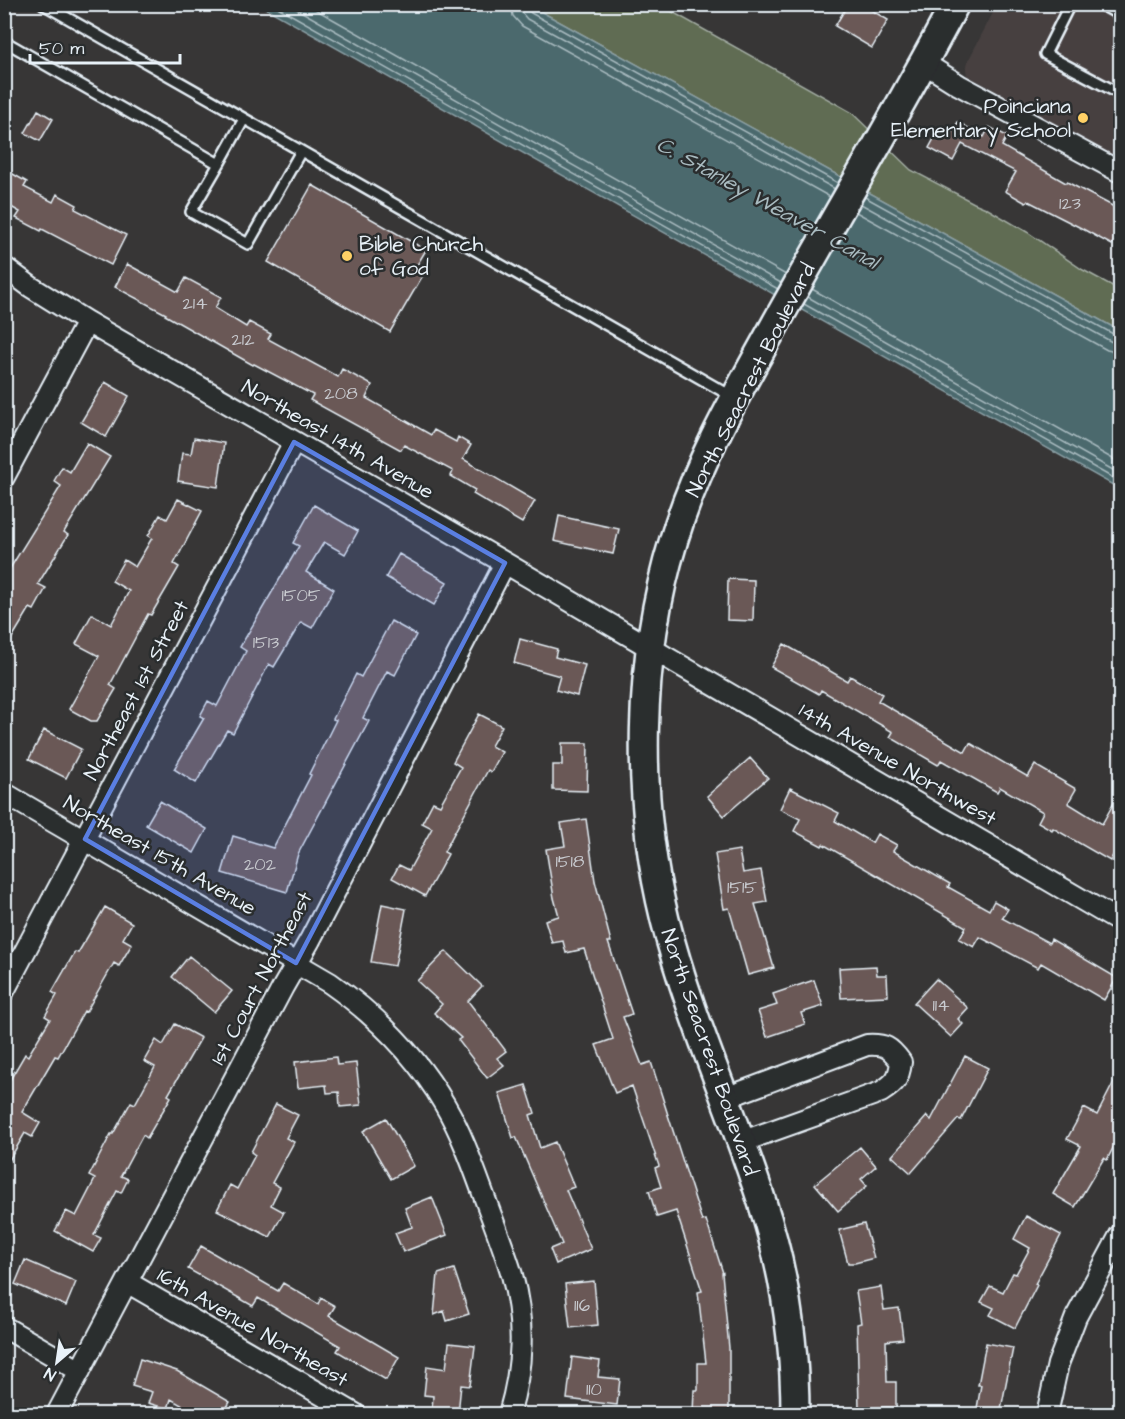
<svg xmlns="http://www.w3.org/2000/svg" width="1125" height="1419" font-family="'Architects Daughter',sans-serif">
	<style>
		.built { fill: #474040 }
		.green { fill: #616c52; stroke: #a4aea5; stroke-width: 1.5 }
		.water { fill: #4b696d; stroke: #8a9fa5; stroke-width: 1.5 }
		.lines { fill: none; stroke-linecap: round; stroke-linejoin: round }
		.shore { stroke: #a9bbc0; stroke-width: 1.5 }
		.building { fill: #6b5956; stroke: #e8f1f8; stroke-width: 1.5 }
		.lane-casing { stroke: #e8f1f8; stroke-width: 14 }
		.street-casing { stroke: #e8f1f8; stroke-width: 24 }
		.secondary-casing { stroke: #e8f1f8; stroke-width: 32 }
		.lane { stroke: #2a2d2e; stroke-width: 9 }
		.street { stroke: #2a2d2e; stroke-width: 20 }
		.secondary { stroke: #2a2d2e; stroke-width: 27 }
		.marked { fill: #5a7fe2; fill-opacity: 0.2; stroke: #5a7fe2; stroke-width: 4.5; stroke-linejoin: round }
		.poi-dot { fill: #ffd166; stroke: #2a2d2e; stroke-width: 2 }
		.labels { text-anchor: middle; stroke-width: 5; stroke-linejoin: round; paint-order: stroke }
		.number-label { font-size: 18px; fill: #c9cbd0 }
		.poi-label { font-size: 21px; fill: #e8f1f8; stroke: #2a2d2e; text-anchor: end }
		.street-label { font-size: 21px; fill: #e8f1f8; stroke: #2a2d2e }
		.water-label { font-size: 22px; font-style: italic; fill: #a9bbc0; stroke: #2a2d2e }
	</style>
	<rect width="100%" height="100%" fill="#373636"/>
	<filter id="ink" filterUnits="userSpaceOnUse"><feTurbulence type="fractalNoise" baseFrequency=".0167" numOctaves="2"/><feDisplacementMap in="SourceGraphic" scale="12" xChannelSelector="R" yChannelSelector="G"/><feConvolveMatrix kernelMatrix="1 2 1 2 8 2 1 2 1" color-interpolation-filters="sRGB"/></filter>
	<g filter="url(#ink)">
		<path class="built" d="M997 5H1120V160L967 75 966 70 968 61Z"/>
		<path class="green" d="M529 5H660L851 112 911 170 974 203 986 208 1027 232 1083 270 1120 290V331Z"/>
		<path class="water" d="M260 5H529L1120 331V489Z"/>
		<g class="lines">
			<path class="shore" d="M272 4 778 289
				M288 4 781 283
				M306 4 786 275
				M511 4 513 16 522 26 830 197
				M520 4 521 12 527 19 835 189
				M528 4V9L531 13 838 183
				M865 197 1115 335 1120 336
				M861 204 1112 342 1120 344
				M856 212 1107 350 1120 353
				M812 289 1120 463
				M808 297 1120 474
				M804 304 1120 482"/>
		</g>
		<path class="building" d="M848 4H861L888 20 872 48 835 26Z
			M38 110 53 119 40 141 25 133Z
			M958 122 984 137 989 127 1007 136 1002 146 1066 183 1067 182 1120 210V229L1112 245 1081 228 1028 201 1026 203 1005 191 1016 172 962 144 953 161 929 148 941 126 952 132Z
			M4 169 27 182 24 187 53 202 57 194 77 205 75 209 126 235 111 265 42 229 41 231 16 218 20 212 4 203Z
			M312 185 426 250 417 265 426 270 390 332 268 262Z
			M127 264 178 292 186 278 221 297 215 308 246 327 249 322 271 334 268 339 338 377 342 369 372 385 366 398 431 435 434 430 456 442 458 437 471 445 463 459 535 501 522 523 473 494 475 490 451 476 453 471 404 445 401 450 310 400 313 395 254 364 253 365 165 315 166 314 115 287Z
			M105 382 129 396 106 437 81 422Z
			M194 438 224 443 218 487 178 481 182 453 191 454Z
			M87 443 110 457 64 532 68 535 38 584 46 588 34 610 30 608 4 651V578L61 486 54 481 62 467 70 472Z
			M178 499 202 511 174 564 179 567 151 615 148 614 110 685 116 689 97 721H91L69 709 99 656 76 644 92 614 111 625 129 591 112 581 124 560 135 567 152 538 148 536 160 515 167 519Z
			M314 505 358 531 345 554 324 542 306 572 334 589 312 628 301 622 274 667 269 664 233 733 227 730 196 783 174 769 204 718 200 716 208 701 217 706 246 651 240 647 299 546 293 543Z
			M559 516 619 529 613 554 554 541Z
			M399 554 447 582 434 605 386 577Z
			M728 579 754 580 753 621 727 620Z
			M391 621 416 635 395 675 387 671 363 718 369 721 298 854 287 892 222 873 233 836 273 848 311 775 309 774 336 720 333 719 356 674 361 677Z
			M520 639 557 649 555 657 585 665 577 696 556 690 560 676 514 663Z
			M784 644 847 681 850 676 882 694 878 701 965 752 970 743 1028 777 1035 765 1076 789 1068 803 1102 824 1120 792V842L1110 861 1053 828 1052 830 1038 822 1043 812 1000 787 997 792 941 760 938 765 890 737 893 732 821 690 819 694 771 667Z
			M479 714 502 726 491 746 502 752 491 772 488 770 444 852 448 854 425 896 392 878 399 865 409 870 432 828 422 823 433 802 440 805 461 767 453 762Z
			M44 730 81 749 66 778 29 759Z
			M562 743H588L587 791 553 790V765H562Z
			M750 758 768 778 724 816 707 796Z
			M790 788 839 813 835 821 872 843 877 834 897 845 893 851 950 884 948 887 989 910 994 901 1008 909 1002 918 1049 943 1051 939 1117 978 1104 1000 1041 963 1038 968 980 937 974 947 959 939 966 927 823 844 822 846 794 831 800 819 780 809Z
			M160 801 207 829 194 853 146 825Z
			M586 819 595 881 611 942H608L632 1014 623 1017 642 1065 651 1062 702 1221 706 1220 723 1273H722L729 1348V1413H693L694 1390H698V1363H706L698 1292 702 1291 676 1211 657 1217 649 1191 661 1187 655 1168 659 1166 632 1086 615 1093 596 1045 613 1039 584 949 566 953 563 941 552 943 545 920 559 916 554 898 546 849 565 846 561 823Z
			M739 850 743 873 761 870 767 902 755 904 774 968 748 975 729 908 724 909 715 854Z
			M382 904 406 909 395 966 371 962Z
			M105 907 132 923 123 939 132 944 119 966 114 963 86 1012 84 1011 58 1057 55 1056 22 1112 40 1123 32 1137 25 1133 4 1169V1090L25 1054 28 1056 50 1019 45 1016 57 995 52 992 75 952 78 953Z
			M446 951 482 986 468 1001 506 1051 497 1058 504 1065 487 1078 458 1040 461 1038 434 1013 442 1004 417 981Z
			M189 956 232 991 214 1012 172 977Z
			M876 966 877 975H887L888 996 841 998 839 968Z
			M936 979 968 1008 958 1019 963 1024 951 1037 914 1003Z
			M814 980 823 1006 801 1013 805 1024 767 1037 758 1011 777 1005 773 994Z
			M175 1024 201 1038 168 1095 171 1097 147 1138 143 1135 121 1176 128 1179 121 1193 117 1191 94 1235 101 1238 93 1252 55 1231 66 1211 76 1216 95 1179 89 1176 111 1134H113L131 1102 135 1104 155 1067 144 1061 156 1040 163 1045Z
			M965 1056 988 1068 961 1120 958 1119 911 1173 892 1156 927 1116 931 1120Z
			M336 1057 337 1065 356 1063 361 1105 340 1107 339 1092 327 1093 326 1085 298 1088 295 1062Z
			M1120 1070V1134L1107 1160 1104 1158 1075 1207 1053 1194 1081 1146 1067 1139 1084 1108 1097 1115Z
			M526 1085 535 1113 530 1115 540 1148 555 1142 574 1187 566 1190 591 1249 556 1264 550 1249 562 1244 516 1137 513 1138 499 1093Z
			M276 1104 298 1115 286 1138 294 1142 272 1183 280 1187 271 1205 284 1212 270 1237 217 1210 230 1185 237 1189 255 1155 251 1152Z
			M386 1118 414 1166 391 1179 363 1131Z
			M860 1147 876 1166 861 1179 867 1186 838 1211 815 1184Z
			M432 1197 447 1235 403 1252 395 1233 412 1227 405 1208Z
			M1026 1216 1061 1235 1035 1284 1037 1285 1015 1328 990 1315 994 1308 981 1302 990 1286 1003 1292 1013 1273 1016 1274 1030 1248 1014 1239Z
			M864 1224 874 1258 855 1263H848L839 1230Z
			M201 1246 278 1291 283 1283 318 1304 321 1298 335 1306 329 1316 399 1357 386 1380 337 1351 340 1346 258 1298 253 1306 188 1269Z
			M25 1260 76 1282 66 1306 15 1284Z
			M454 1269 469 1314 447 1321 444 1311 434 1315 438 1274Z
			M594 1281 598 1325 570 1328 565 1284Z
			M881 1287 884 1310 899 1308 903 1339 886 1341 887 1382H896V1407L859 1408 857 1324 861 1323 856 1291Z
			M449 1343 475 1346 470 1386 461 1385 458 1413 432 1410 433 1396 424 1395 427 1366 446 1369Z
			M986 1343 1013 1348 1000 1414H976L981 1385H978Z
			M572 1357 600 1361 598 1377 620 1379 617 1405 567 1399Z
			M140 1359 177 1371 230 1402 223 1414H197L171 1399 168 1409 148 1403 152 1392 132 1386Z"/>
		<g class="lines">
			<g class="lane-casing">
				<path id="lane" d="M43 4 733 397
					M1070 4 1045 54 1120 94
					M1100 4 1120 15
					M4 41 219 164 191 212 248 244 301 151
					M219 164 244 119"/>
			</g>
			<g class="street-casing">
				<path id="street" d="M924 63 959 85 1120 172
					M4 267 31 287 87 322 505 563 1120 922
					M4 477 87 322
					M4 793 330 983C377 1016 416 1055 445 1105 465 1139 477 1178 491 1215 498 1234 506 1255 512 1275 525 1323 523 1367 509 1414
					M4 991 294 442
					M725 1098 867 1045C885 1044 890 1047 901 1062 899 1079 895 1083 881 1092L741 1142
					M127 1282 355 1414
					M4 1327 80 1371
					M57 1414 283 987 310 940 505 563
					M1047 1414 1058 1364 1076 1317 1120 1235"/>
			</g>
			<g class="secondary-casing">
				<path id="secondary" d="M795 1414C795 1342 784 1268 761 1199 731 1106 689 1016 665 920 635 799 637 659 674 539 695 469 731 404 766 341 828 228 895 118 955 4"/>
			</g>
			<use href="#lane" class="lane"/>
			<use href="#street" class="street"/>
			<use href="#secondary" class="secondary"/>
		</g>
	</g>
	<path class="marked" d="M294 442 505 563 296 963 85 839Z"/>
	<g class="poi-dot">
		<circle cx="1083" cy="118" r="6"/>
		<circle cx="347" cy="256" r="6"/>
	</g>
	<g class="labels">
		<g class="number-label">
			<text x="1070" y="209">123</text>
			<text x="195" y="309">214</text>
			<text x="243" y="345">212</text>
			<text x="341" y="399">208</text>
			<text x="301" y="601">1505</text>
			<text x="266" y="648">1513</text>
			<text x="570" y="867">1518</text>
			<text x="260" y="870">202</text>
			<text x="742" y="893">1515</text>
			<text x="941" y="1011">114</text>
			<text x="582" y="1311">116</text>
			<text x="594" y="1395">110</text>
		</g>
		<g class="poi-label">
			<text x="1071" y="113">Poinciana<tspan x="1071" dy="24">Elementary School</tspan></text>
			<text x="359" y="251" text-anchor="start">Bible Church<tspan x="359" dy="24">of God</tspan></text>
		</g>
		<g class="street-label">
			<text transform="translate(750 380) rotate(-63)" y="7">North Seacrest Boulevard</text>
			<text transform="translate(338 439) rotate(30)" y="7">Northeast 14th Avenue</text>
			<text transform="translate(136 690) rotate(-62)" y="7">Northeast 1st Street</text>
			<text transform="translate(898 764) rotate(30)" y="7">14th Avenue Northwest</text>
			<text transform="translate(160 855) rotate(30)" y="7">Northeast 15th Avenue</text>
			<text transform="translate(261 978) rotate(-62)" y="7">1st Court Northeast</text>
			<text transform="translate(710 1052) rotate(71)" y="7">North Seacrest Boulevard</text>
			<text transform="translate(253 1327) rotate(30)" y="7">16th Avenue Northeast</text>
		</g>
		<g class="water-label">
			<text transform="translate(768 202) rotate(29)" y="8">C. Stanley Weaver Canal</text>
		</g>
	</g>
	<rect width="1125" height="1419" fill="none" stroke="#2a2d2e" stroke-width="24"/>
	<rect x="12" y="12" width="1101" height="1395" fill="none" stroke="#e8f1f8" stroke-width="2" filter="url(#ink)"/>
	<g transform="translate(57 1362) rotate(209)" stroke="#2a2d2e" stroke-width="4.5" paint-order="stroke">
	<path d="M0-4.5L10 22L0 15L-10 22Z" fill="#e8f1f8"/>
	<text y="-9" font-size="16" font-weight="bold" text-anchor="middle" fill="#e8f1f8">N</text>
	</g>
	<path d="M30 54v9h150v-9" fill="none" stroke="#e8f1f8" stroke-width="3"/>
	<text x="39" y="54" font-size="18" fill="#e8f1f8" stroke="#2a2d2e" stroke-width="4.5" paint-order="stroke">50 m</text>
</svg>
